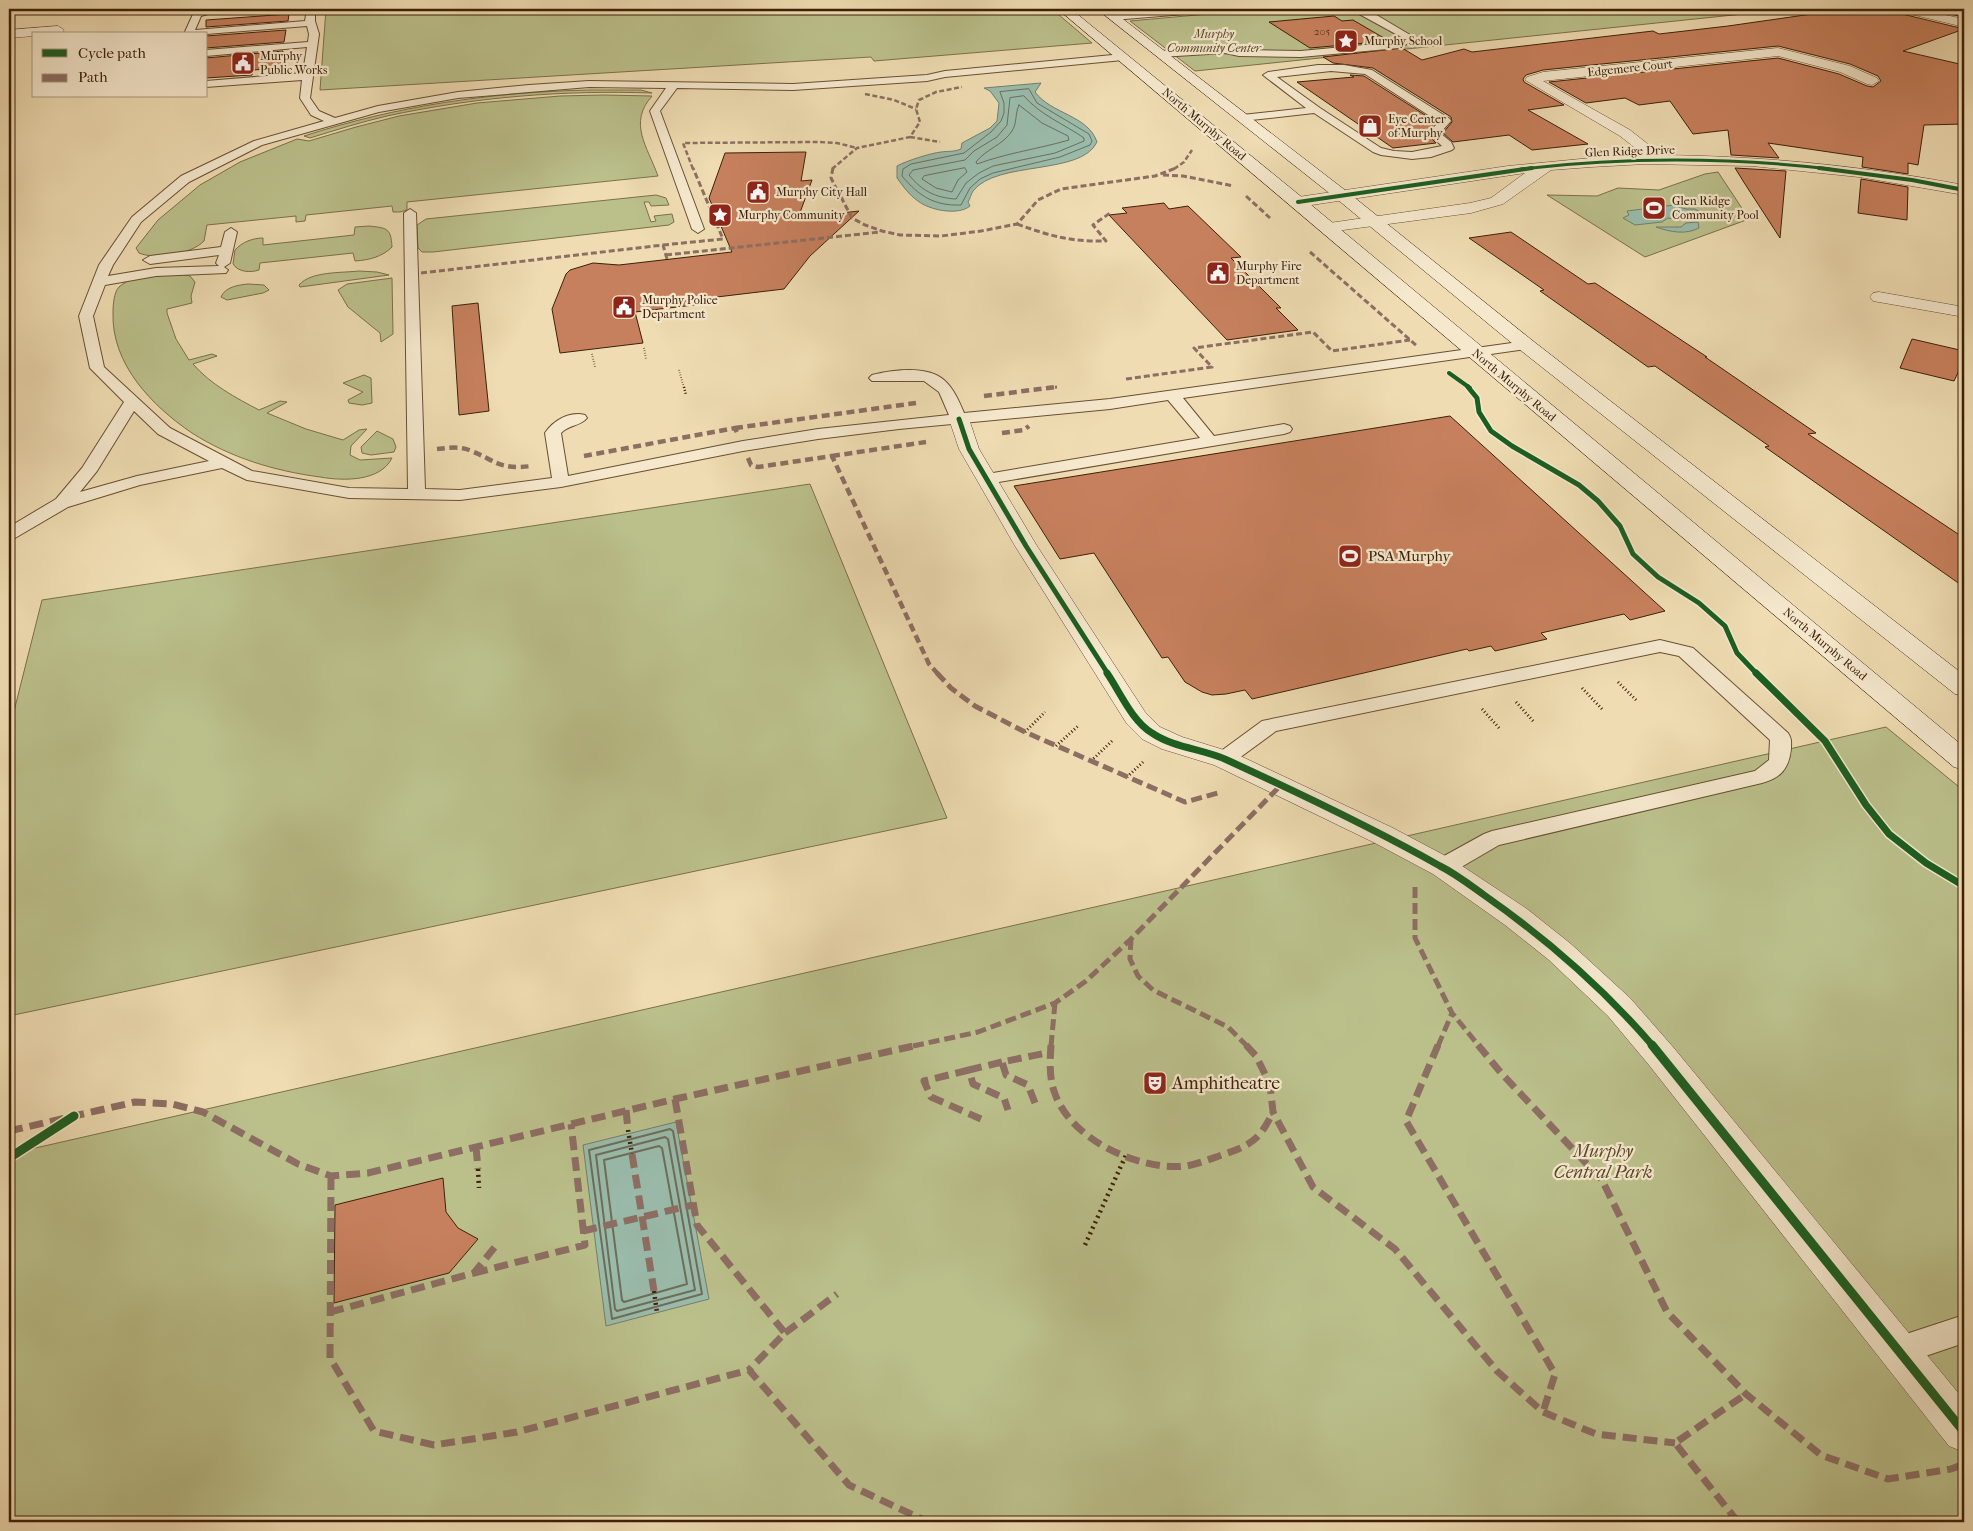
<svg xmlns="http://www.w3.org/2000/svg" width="1973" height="1531" font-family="'IM FELL French Canon',serif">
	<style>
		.green { fill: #bbc08b; stroke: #7c704a }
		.water { fill: #9abcac; stroke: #757e6a }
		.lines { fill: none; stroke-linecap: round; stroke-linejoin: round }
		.shore-far1 { stroke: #6c6e5a; stroke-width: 1 }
		.shore { stroke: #6c6e5a; stroke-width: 2 }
		.building { fill: #c7805d; stroke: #3d2008 }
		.service-casing { stroke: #6a4f32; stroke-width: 2 }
		.minor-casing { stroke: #6a4f32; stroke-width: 1 }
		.tertiary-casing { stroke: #6a4f32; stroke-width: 1 }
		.secondary-casing { stroke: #3d2008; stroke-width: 1 }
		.path-far3 { stroke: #3d2008; stroke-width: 2; stroke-dasharray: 0.5 2; stroke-linecap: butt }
		.path-far2 { stroke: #3d2008; stroke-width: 2.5; stroke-dasharray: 1 2; stroke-linecap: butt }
		.path-far1 { stroke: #3d2008; stroke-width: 3; stroke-dasharray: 1 2.5; stroke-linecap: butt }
		.path { stroke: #3d2008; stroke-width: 4.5; stroke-dasharray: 2 4; stroke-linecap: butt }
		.service { fill: #f5e8cd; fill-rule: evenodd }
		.minor { fill: #f5e8cd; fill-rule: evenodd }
		.tertiary { fill: #f5e8cd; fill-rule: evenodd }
		.secondary { fill: #f5e8cd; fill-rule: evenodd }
		.quiet-far4 { stroke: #8d6e63; stroke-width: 2.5; stroke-dasharray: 5 2.5; stroke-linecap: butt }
		.quiet-far3 { stroke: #8d6e63; stroke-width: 3; stroke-dasharray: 6 3; stroke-linecap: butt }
		.quiet-far2 { stroke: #8d6e63; stroke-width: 4.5; stroke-dasharray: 8 4.5; stroke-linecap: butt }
		.quiet-far1 { stroke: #8d6e63; stroke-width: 5; stroke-dasharray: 11 5; stroke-linecap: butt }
		.quiet { stroke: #8d6e63; stroke-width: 7; stroke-dasharray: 14 7; stroke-linecap: butt }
		.cycleway-far4-casing { stroke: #f5e8cd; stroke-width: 4.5 }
		.cycleway-far3-casing { stroke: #f5e8cd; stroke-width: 5.5 }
		.cycleway-far2-casing { stroke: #f5e8cd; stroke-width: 8 }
		.cycleway-far1-casing { stroke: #f5e8cd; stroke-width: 10 }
		.cycleway-casing { stroke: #f5e8cd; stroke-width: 12 }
		.cycleway-far4 { stroke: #1b5e20; stroke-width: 3 }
		.cycleway-far3 { stroke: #1b5e20; stroke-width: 4 }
		.cycleway-far2 { stroke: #1b5e20; stroke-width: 5 }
		.cycleway-far1 { stroke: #1b5e20; stroke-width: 7 }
		.cycleway { stroke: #1b5e20; stroke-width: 9 }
		.labels { text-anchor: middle; stroke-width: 4.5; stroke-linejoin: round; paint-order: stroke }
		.far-number-label { font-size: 11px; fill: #60381d }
		.far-park-label { font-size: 12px; font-style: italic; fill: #5c4829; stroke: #f5e8cd }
		.far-poi-label { font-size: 12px; fill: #3d2008; stroke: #f5e8cd; text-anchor: start }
		.far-street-label { font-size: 12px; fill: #3d2008; stroke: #f5e8cd }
		.poi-label { font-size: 15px; fill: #3d2008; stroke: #f5e8cd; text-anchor: start }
		.near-poi-label { font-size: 18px; fill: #3d2008; stroke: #f5e8cd; text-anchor: start }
		.near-park-label { font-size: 18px; font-style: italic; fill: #5c4829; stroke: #f5e8cd }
	</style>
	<rect width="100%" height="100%" fill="#efdcb2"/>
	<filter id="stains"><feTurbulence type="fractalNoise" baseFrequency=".004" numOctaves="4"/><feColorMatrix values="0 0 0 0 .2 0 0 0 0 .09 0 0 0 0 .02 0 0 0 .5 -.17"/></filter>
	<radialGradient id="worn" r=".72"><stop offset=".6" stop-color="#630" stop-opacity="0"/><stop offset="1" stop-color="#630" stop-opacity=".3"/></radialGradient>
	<path class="green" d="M326 9H1052L1092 43 874 61 871 57 320 90Z
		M1264 9H1766L1772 11 1195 71 1130 21Z
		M589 90H641L652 93C563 90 475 97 387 116 361 122 336 130 310 138L304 136C396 106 492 92 589 90Z
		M603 95 652 96C628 123 647 146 658 176L407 202V210L400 212H393L392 206 306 215 305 221 296 222V216L207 225 204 241C192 254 155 260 139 253L136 248 158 220 200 185 240 162 297 139 309 141 356 127 399 116 477 103 560 96Z
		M1718 172 1749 219 1645 257 1547 195 1597 196 1618 188 1659 190 1705 174Z
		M656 195 666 198 669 205 651 206 649 202H644L651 222 656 221 654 216 672 214 674 222 669 225 433 252H422L418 248 417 225 426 219Z
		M369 226C387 228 391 228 392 247 382 257 369 260 355 261L353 253 260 263 259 270C250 273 238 272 233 264L235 250C242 242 253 238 263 238V245L354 235 355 227Z
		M359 271 377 272 389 275 300 287 299 285C311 271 342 273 359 271Z
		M181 274 190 276 195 282 191 296 192 303 167 309V313L176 339 189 360 212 354 217 356 193 364C210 384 236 398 259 410L280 401 287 402 267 413 306 429 343 440 359 430 367 429 351 446 350 455 360 460 392 458C380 482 343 481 320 477 275 471 231 458 192 433 152 406 111 364 113 312 113 305 114 292 119 287 135 273 162 275 181 274Z
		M392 278 393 334 381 342 380 333 348 307 338 290 347 284Z
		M248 284 264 285 269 290 263 293 227 300 221 297C225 287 238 285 248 284Z
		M364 375 371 378 372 403 362 405 349 403 348 400 363 392 343 383Z
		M377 431 393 439 396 447 394 452 371 455 362 453 361 447Z
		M810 484 947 818 9 1016V731L42 600Z
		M1886 727 1964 791V1522H9V1154Z"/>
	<path class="water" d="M1041 83 1035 92C1051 114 1088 115 1097 142 1081 176 997 160 973 191 971 194 970 199 968 202L970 206C958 216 929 210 918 201 909 195 903 186 897 178V166C906 161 931 153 941 152 948 151 954 152 961 149L962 143 990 128 997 121 999 103 990 91 984 88Z
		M1674 205 1686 209H1695L1707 216 1679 220 1668 218 1662 222 1635 225 1623 218 1629 215 1627 211 1643 209 1656 211 1660 210 1658 207Z
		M1698 222 1699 228C1686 235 1670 232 1656 227H1681L1686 223Z
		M676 1122 709 1299 606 1326 583 1145Z"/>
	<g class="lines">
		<path class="shore-far1" d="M1029 89 1037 103 1089 134 1092 141 1090 145 1060 157 993 173 980 179 970 188 961 205C934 206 919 196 902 176L903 169 911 164 964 153 991 132 1001 121 1004 113V103L1000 92Z
			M1024 96C1040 115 1064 124 1084 138V141L1055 153 993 166 979 173 966 183 956 199C936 198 922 191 909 175L913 170 965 160 974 151 997 137 1007 125 1010 98Z
			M1019 105 1042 123 1068 136 1069 140C1038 149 1007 153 977 164L976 162C986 149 1003 145 1012 131 1017 124 1015 113 1019 105Z
			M965 168 967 172 958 180 952 192 936 188 922 179 924 176Z"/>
		<path class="shore" d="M670 1129 673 1131 702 1294 612 1319 589 1150Z
			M665 1137 668 1139 695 1290 617 1311 615 1309 596 1155Z
			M659 1146 662 1148 687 1284 624 1302 622 1300 604 1160Z"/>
	</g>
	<path class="building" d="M1833 9H1894L1898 13 1964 29 1903 51 1964 65V124L1924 125 1918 165 1908 163V174L1862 167 1863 157 1768 143 1779 158 1731 155 1728 130 1693 134 1670 101 1639 105 1625 98 1586 103 1549 82 1778 58 1839 74 1867 86 1873 87 1881 81 1878 76 1850 64 1778 46 1543 70 1526 75 1523 79 1524 82 1564 105 1528 110 1588 144 1532 150 1509 135 1453 142 1443 133 1452 122 1451 117 1373 68 1333 63 1323 57 1402 48 1422 60 1464 49 1472 52 1653 31 1659 34 1728 26 1833 11Z
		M1925 9H1964V17Z
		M289 14 288 21 206 27V20Z
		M1334 16 1342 21 1353 20 1389 41 1310 48 1269 22Z
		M286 30 284 42 206 48V36Z
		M283 51 280 68 253 70 252 75 206 78V58Z
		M1350 75 1364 76 1436 122 1426 133 1436 143 1393 148 1297 82 1354 77Z
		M806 152 801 181 812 180 798 218 859 211 810 256 784 289 700 299 702 304 635 312 643 343 560 353 552 309 566 274 570 270 593 263 619 265 732 252 709 198 725 153Z
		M1735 168 1786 171 1780 238 1745 184Z
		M1861 179 1908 187 1907 220 1858 213Z
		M1164 203 1169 209 1188 206 1241 257 1231 258 1281 308H1276L1298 330 1227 340 1109 215 1127 213 1122 208Z
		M1511 232 1588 284 1595 283 1707 357H1705L1816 433 1808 434 1964 538V587L1765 447 1769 446 1655 366 1648 367 1540 291 1544 290 1469 238Z
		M478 303 489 411 459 415 452 306Z
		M1912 339 1964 351V360L1954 381 1900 368Z
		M1450 416 1665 611 1630 620 1624 614 1541 633 1547 639 1495 651 1491 646 1469 651 1467 649 1252 699 1245 690 1226 694 1212 695 1202 692 1185 682 1168 657 1162 658 1094 553 1060 559 1014 486Z
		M443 1178 446 1212 458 1228 478 1239 449 1273 334 1303 335 1205Z"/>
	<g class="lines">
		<g class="service-casing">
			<path id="service" d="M209 9H225L201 16 195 30 305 21 307 9H315V21L319 34 310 98 319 111 335 118 378 106 458 92 529 85 589 81 793 84 927 75 945 71 1123 54 1128 57 1123 60 945 77 927 81 793 90 677 88 660 111 704 229 698 233 692 229 650 111 666 88 589 87 458 98 379 112 262 145 189 182 141 222 113 265 108 276 156 268 219 266 216 263 219 255 150 264 143 260 150 256 221 247 225 232 231 228 237 232 230 263 224 267 228 270 226 273 156 276 105 285 93 316 104 367 170 428 252 471 349 488 408 489 404 213 410 209 416 213 425 489 460 490 552 478 545 433C553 421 569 411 585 415L587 418C581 426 568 425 561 433L568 476 743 441 818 429 949 415 939 392 924 381H872L869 378 872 375C892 370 927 365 944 380 954 389 959 401 964 413L1110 399 1526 341 1531 342 1533 345 1531 348 1526 349 1183 398 1214 436 1284 424 1290 426 1292 429 1290 432 1284 434 987 484 981 483 979 479 981 475 1200 438 1168 400 1110 409 899 429 818 439 743 451 561 487 460 500 349 498 247 480 222 468 140 485 68 507 15 538 9 539V527L56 499 82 468 124 402 90 368 79 316 99 265 132 217 181 176 254 141 324 121 311 115 300 98 302 80 206 87V81L303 73 307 47 206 56V50L308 42 309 34 307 26 206 34H184L194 12ZM134 411 158 434 209 461 137 476 80 492 97 471Z
				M1179 9H1214L1209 12 1113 20 1108 17 1113 14Z
				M1230 9H1245L1240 12Z
				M1350 9 1368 10 1417 39 1398 48 1301 57 1239 56 1225 53 1160 57 1155 54 1160 51 1225 47 1239 50 1301 51 1396 42 1405 39Z
				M1318 65H1344L1372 70 1450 119 1451 121 1440 133 1451 142 1454 148 1452 150 1431 157 1412 159 1381 155 1373 152 1314 113 1242 121 1237 118 1242 115 1306 108 1263 75 1268 72ZM1331 71 1365 74 1439 122 1428 133 1442 146 1412 152 1394 151 1381 148 1320 108 1277 77Z
				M1660 640 1693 648 1788 733C1792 739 1791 742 1791 749 1789 768 1781 778 1762 783L1499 845 1451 873 1443 875 1435 873 1432 867 1435 861 1484 834 1492 831 1755 771 1769 760 1770 740 1679 656 1660 652 1276 731 1231 764 1224 766 1217 764 1213 759 1217 754 1262 721Z
				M1964 1315V1343L1899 1365 1888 1360 1884 1350 1888 1340Z"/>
		</g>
		<g class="minor-casing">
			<path id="minor" d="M1896 9H1917L1964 19V27L1898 11Z
				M58 26 64 30 62 33 34 34V36L9 38V30Z
				M1778 48 1850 66 1877 78 1879 81 1872 85 1867 84 1840 72 1778 56 1543 81 1630 130 1663 156 1665 159 1663 162H1653L1620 136 1525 80 1527 77 1543 72Z
				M1879 292 1964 307V317L1873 301 1870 297 1873 293Z
				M959 413 966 415 969 419 979 449 1037 546 1145 712 1160 727 1182 737 1234 753 1393 828 1453 860 1527 909 1571 944 1630 998 1673 1047 1964 1400V1452L1949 1446 1649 1065 1608 1016 1549 960 1505 925 1433 874 1373 842 1214 765 1162 749 1142 739 1127 724 1015 546 959 449 949 419 952 415Z"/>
		</g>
		<g class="tertiary-casing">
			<path id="tertiary" d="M1645 155C1753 155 1858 165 1964 185V195L1859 177 1752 166 1645 164 1591 167 1551 170 1503 204 1471 213 1328 232 1322 230 1320 227 1322 224 1470 203 1491 198 1525 173 1298 207 1292 205 1290 202 1292 199 1298 197 1508 166 1591 158Z"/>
		</g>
		<g class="secondary-casing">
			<path id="secondary" d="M1058 9H1071L1304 199 1964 747V770L1954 767Z
				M1097 9H1110L1350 194 1533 341 1964 675V696L1955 694 1519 349 1338 200Z"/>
		</g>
		<path class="path-far3" d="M644 348 646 359
			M592 354 595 367
			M679 370 684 388"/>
		<path class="path-far2" d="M684 387 686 395"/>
		<path class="path-far1" d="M1618 682 1637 701
			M1582 688 1602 709
			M1516 702 1534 722
			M1482 709 1500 729
			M1025 732 1045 712
			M1056 746 1078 726
			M1091 761 1113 740
			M1127 777 1143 762"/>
		<path class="path" d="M628 1130 632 1154
			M478 1169 479 1188
			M1085 1245 1126 1155
			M654 1291 657 1313"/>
		<use href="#service" class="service"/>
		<use href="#minor" class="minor"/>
		<use href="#tertiary" class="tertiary"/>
		<use href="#secondary" class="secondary"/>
		<path class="quiet-far4" d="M865 94 894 100 916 109
			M910 137 940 142
			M693 169 683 143 818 142 837 143 857 148
			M832 169 857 148 910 137 920 122 916 109 919 100 936 92 962 87
			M1174 169 1184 162 1192 150"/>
		<path class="quiet-far3" d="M833 168 831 178 837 190
			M1163 175 1183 176 1234 186
			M1246 196 1270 218
			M841 197 852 218 865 225 882 231 900 235 941 236 981 231 1017 224 1038 200 1061 189 1155 176 1176 168
			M1017 224C1050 236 1071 242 1106 241L1093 225 1110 213
			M663 245 723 239 693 168
			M1310 252 1417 346
			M666 255 880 232
			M421 273 663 245 667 259
			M1126 379 1212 367 1194 348 1313 332 1332 351 1410 340
			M1046 388 1057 387"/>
		<path class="quiet-far2" d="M984 396 1056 387
			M735 428 916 403
			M1002 433 1024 430 1029 426
			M437 449C447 448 459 446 469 450 497 461 498 470 532 466
			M584 456 735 428 738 435
			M832 456 926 442
			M748 458 751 465 758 467 832 456 929 664 938 674"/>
		<path class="quiet-far1" d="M937 673 951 688 975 706 1025 732 1185 802 1218 793
			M1415 887V938L1452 1013 1479 1046
			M1131 939 1130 959 1138 976 1153 990 1228 1027 1247 1046
			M913 1046 978 1032 1055 1003 1086 981 1131 939 1279 787
			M1051 1046 1055 1003
			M1438 1046 1452 1013"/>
		<path class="quiet" d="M1051 1045C1050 1060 1049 1076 1054 1091 1069 1139 1138 1171 1186 1166 1198 1164 1210 1159 1222 1155 1236 1150 1249 1146 1259 1135 1265 1128 1269 1120 1273 1112
			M1246 1045 1256 1056 1270 1084 1273 1112 1313 1187 1395 1249 1497 1371 1543 1412 1596 1434 1675 1443
			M1438 1045 1406 1121 1555 1374 1543 1412
			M1478 1045 1502 1074 1602 1180 1667 1312 1746 1394 1821 1455 1888 1479 1951 1469 1964 1464
			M1002 1062 969 1070 973 1084 1004 1098 1008 1110
			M969 1070 924 1081 931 1097 981 1119
			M675 1099 697 1225 785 1333 749 1370
			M1035 1103 1028 1085 1006 1075 1002 1062 1051 1052
			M626 1110 628 1130
			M9 1131 135 1102 172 1104 203 1112 298 1164 331 1176 368 1173 675 1099 918 1045
			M476 1147 478 1169
			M632 1154 654 1291
			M331 1176 330 1358 374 1431 434 1445 517 1432 749 1370 849 1485 928 1522
			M583 1231 693 1205
			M474 1273 585 1245 571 1124
			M330 1312 474 1273 498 1243
			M785 1333 837 1294
			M1738 1522 1675 1443 1746 1394
			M1808 1522H1822"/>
		<g class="cycleway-far4-casing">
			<path id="cycleway-far4" d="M1521 169C1624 157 1727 157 1830 169"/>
		</g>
		<g class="cycleway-far3-casing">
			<path id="cycleway-far3" d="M1819 168 1912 180 1964 190
				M1298 202 1532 168
				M1449 373 1470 388"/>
		</g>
		<g class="cycleway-far2-casing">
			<path id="cycleway-far2" d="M1468 387 1477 398 1479 412 1491 431 1512 446 1579 485 1598 501 1620 526 1633 554 1658 577 1699 603 1725 626 1737 653 1757 674
				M959 419 969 449 1026 546 1108 674"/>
		</g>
		<g class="cycleway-far1-casing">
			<path id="cycleway-far1" d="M1107 673C1120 692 1132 721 1152 733 1174 748 1203 749 1227 760 1299 793 1371 827 1440 866 1456 874 1470 885 1484 895 1547 939 1603 988 1653 1046
				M1756 673 1825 741 1866 805 1889 834 1926 863 1964 886"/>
		</g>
		<g class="cycleway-casing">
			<path id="cycleway" d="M1652 1045 1964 1432
				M9 1158 74 1116"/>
		</g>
		<use href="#cycleway-far4" class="cycleway-far4"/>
		<use href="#cycleway-far3" class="cycleway-far3"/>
		<use href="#cycleway-far2" class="cycleway-far2"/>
		<use href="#cycleway-far1" class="cycleway-far1"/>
		<use href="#cycleway" class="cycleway"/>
	</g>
	<defs>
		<g id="sight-square" transform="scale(1.25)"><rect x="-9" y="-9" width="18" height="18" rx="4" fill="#8f2418" stroke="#f5e8cd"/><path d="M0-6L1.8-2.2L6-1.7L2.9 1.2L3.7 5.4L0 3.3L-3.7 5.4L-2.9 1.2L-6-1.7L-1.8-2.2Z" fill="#fff"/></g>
		<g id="civic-square" transform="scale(1.25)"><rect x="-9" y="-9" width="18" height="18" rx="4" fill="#8f2418" stroke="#f5e8cd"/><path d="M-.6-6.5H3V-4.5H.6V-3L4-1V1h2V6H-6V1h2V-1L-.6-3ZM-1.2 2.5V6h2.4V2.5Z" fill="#fff"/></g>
		<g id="shop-square" transform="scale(1.25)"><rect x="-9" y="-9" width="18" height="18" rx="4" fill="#8f2418" stroke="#f5e8cd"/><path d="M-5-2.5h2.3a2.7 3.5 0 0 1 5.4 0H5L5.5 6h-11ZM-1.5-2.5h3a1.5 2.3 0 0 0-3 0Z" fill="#fff"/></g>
		<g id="stadium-square" transform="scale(1.25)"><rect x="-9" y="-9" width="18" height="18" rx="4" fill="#8f2418" stroke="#f5e8cd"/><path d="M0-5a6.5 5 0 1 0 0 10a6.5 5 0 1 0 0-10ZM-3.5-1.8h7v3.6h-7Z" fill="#fff"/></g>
		<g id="theatre-square" transform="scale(1.25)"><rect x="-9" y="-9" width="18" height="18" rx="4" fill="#8f2418" stroke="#f5e8cd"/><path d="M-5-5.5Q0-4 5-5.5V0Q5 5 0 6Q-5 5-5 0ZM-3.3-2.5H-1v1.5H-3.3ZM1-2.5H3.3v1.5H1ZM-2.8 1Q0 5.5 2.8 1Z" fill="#fff"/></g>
	</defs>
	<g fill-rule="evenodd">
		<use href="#sight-square" x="1346" y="41"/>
		<use href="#civic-square" x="243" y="63"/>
		<use href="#shop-square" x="1370" y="126"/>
		<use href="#civic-square" x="758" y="192"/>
		<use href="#stadium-square" x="1654" y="208"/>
		<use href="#sight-square" x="720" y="215"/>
		<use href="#civic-square" x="1218" y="273"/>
		<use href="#civic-square" x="624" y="307"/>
		<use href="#stadium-square" x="1350" y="556"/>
		<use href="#theatre-square" x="1155" y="1083"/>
	</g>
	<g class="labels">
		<g class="far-number-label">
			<text x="1322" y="35">205</text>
		</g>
		<g class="far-park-label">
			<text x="1214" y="38">Murphy<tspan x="1214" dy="14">Community Center</tspan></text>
		</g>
		<g class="far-poi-label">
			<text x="1364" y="45">Murphy School</text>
			<text x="260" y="60">Murphy<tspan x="260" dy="14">Public Works</tspan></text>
			<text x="1388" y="123">Eye Center<tspan x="1388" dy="14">of Murphy</tspan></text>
			<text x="776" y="196">Murphy City Hall</text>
			<text x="1672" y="205">Glen Ridge<tspan x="1672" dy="14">Community Pool</tspan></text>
			<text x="738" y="219">Murphy Community</text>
			<text x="1236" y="270">Murphy Fire<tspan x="1236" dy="14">Department</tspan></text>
			<text x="642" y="304">Murphy Police<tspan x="642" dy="14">Department</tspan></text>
		</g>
		<g class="far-street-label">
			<text transform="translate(1630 68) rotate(-6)" y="4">Edgemere Court</text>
			<text transform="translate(1204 124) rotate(40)" y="4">North Murphy Road</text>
			<text transform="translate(1630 151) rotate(-2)" y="4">Glen Ridge Drive</text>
			<text transform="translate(1514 385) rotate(40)" y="4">North Murphy Road</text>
			<text transform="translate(1825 644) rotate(40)" y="4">North Murphy Road</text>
		</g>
		<g class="poi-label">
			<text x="1368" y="561">PSA Murphy</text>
		</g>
		<g class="near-poi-label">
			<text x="1172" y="1089">Amphitheatre</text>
		</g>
		<g class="near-park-label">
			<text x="1603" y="1157">Murphy<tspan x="1603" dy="21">Central Park</tspan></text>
		</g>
	</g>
	<rect width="1973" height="1531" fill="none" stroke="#efdcb2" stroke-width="30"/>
	<rect x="10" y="10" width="1953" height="1511" fill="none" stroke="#3d2008" stroke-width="2.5"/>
	<rect x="15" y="15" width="1943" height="1501" fill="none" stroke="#3d2008"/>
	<rect x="32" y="32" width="175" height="65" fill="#f5e8cd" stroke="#ab987e"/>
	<rect x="42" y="49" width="25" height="8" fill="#1b5e20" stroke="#ab987e"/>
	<text x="78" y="58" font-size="15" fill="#3d2008">Cycle path</text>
	<rect x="42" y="74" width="25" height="8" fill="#8d6e63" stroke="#ab987e"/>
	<text x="78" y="82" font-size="15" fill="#3d2008">Path</text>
	<rect width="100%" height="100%" filter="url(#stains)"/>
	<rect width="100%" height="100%" fill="url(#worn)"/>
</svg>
